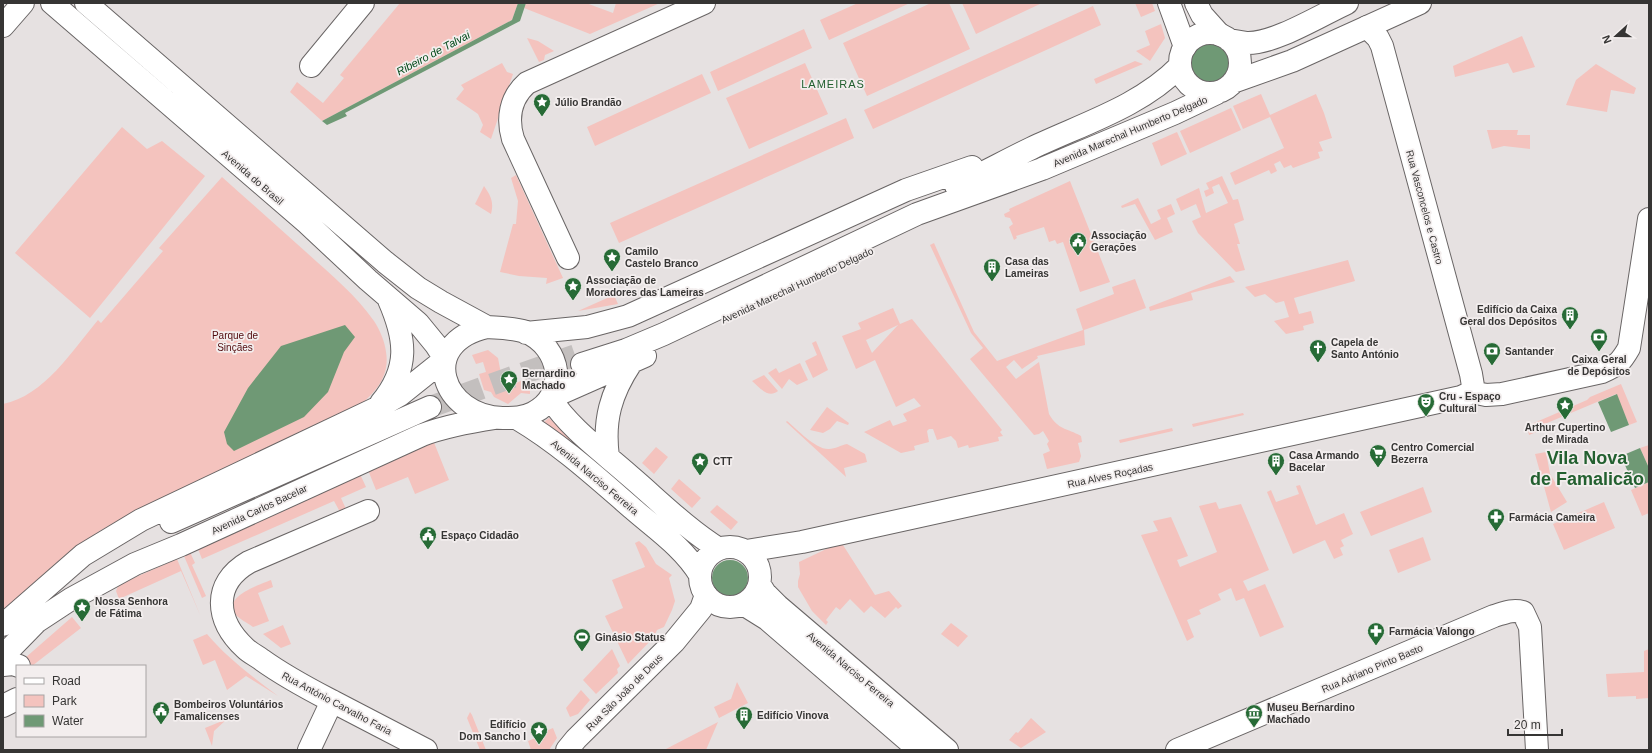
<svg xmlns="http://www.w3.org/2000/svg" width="1652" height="753" font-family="Helvetica,sans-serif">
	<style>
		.green { fill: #f4c3be; fill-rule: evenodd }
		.water { fill: #6f9975 }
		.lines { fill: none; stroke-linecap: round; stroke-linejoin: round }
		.major-tunnel { stroke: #c3bfbe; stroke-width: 22; stroke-dasharray: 22 11; stroke-linecap: butt }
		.minor-casing { stroke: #696565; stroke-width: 24 }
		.major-casing { stroke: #696565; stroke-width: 24 }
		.minor { stroke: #fff; stroke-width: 22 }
		.major { stroke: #fff; stroke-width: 22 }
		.labels { text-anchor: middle; stroke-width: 3.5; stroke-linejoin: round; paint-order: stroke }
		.poi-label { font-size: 10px; font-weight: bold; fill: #363534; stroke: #f3eeee; text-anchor: start }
		.street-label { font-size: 10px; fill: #363534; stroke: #f3eeee }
		.park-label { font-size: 10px; fill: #520c0f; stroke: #f3eeee }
		.water-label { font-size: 11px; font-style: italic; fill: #044b1b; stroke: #f3eeee }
		.neighbourhood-label { font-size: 11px; letter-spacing: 1px; fill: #236030; stroke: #f3eeee }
		.town-label { font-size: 18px; font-weight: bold; fill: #236030; stroke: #f3eeee }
	</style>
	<rect width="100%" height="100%" fill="#e6e1e1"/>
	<path class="green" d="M400 3H518L512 20 322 121 290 92 297 82 323 103 344 78 340 75Z
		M526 3H586L613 13 616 3H660L590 34 524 8Z
		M858 3H910L829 40 820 20Z
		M931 3H949L970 49 867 96 843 43Z
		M962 3H1039L1040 4 976 34Z
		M1135 3H1152L1155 11 1141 17Z
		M1093 6 1101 25 873 129 864 110Z
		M1161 24 1165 38 1150 61 1136 51 1150 45 1145 31Z
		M804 29 812 48 718 91 710 72Z
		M1522 36 1535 67 1513 73 1508 63 1455 77 1453 66Z
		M527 38 538 41 554 51 545 55 544 60 539 62Z
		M1135 61 1143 64 1096 84 1094 79Z
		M502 63 507 72 513 74 491 139 480 132 483 125 478 114 456 99 464 89 461 85Z
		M805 63 828 114 749 149 726 98Z
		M1596 64 1636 88 1634 94 1611 90 1607 112 1566 105 1576 80Z
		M702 74 711 93 595 146 587 127Z
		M1261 94 1270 115 1316 94 1324 113 1332 138 1319 142 1323 151 1318 152 1320 158 1293 168 1291 165 1284 168 1280 161 1274 164 1277 171 1271 174 1269 170 1235 185 1230 173 1284 148 1270 117 1243 129 1233 106Z
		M1231 108 1241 130 1190 153 1180 131Z
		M846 118 854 138 619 243 610 223Z
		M122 127 147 149 162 141 205 176 90 318 15 253Z
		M1487 130H1518L1517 135H1530V149L1504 146 1492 149Z
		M1177 132 1187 154 1161 166 1152 143Z
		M516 175 563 278 546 284 547 278 519 276 500 272 513 224H516L518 201 511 178Z
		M1222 176 1233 200 1238 199 1244 220 1234 224 1240 244H1237L1245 270 1236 272 1198 233 1192 221 1201 217 1196 204 1181 211 1176 199 1199 188 1206 213 1228 203 1219 184 1212 187 1214 193 1206 197 1204 191 1209 189 1206 183Z
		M222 177C250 202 278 227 306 252 329 273 356 295 374 321 380 330 385 342 386 352 390 376 376 392 359 406L141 509 101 530 63 557 3 611V404C44 396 72 351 98 320L101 323 163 251 159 248Z
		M1070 181 1110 282 1080 292 1063 242 1057 244 1055 240 1049 242 1044 227 1016 236 1017 238 1014 240 1009 227 1013 224 1010 218 1005 217 1004 214 1010 211 1009 209Z
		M484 186C491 196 494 202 491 214L475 204Z
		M1138 198 1151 224 1161 219 1157 210 1171 204 1175 214 1167 218 1173 232 1155 240 1135 204 1122 208 1121 206Z
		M934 243 974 332 997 361 1083 330 1076 309 1114 294 1112 287 1135 279 1146 308 1084 330 1085 345 1037 356 1038 358 1022 369 1014 360 1006 367 1016 379 1039 362 1049 414C1058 430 1067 428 1081 436L1082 442 1078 443 1081 456 1079 462 1047 469 1043 454 1050 451 1047 444 1049 441 1043 431 1039 434 1034 435 970 359 983 348 971 333 930 245Z
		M1348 260 1355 281 1294 298 1299 314 1311 311 1314 323 1303 326 1304 330 1286 334 1274 321 1289 317 1284 301 1276 303 1265 294 1255 297 1245 287Z
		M1230 276 1235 282 1191 293 1193 300 1150 311 1149 307Z
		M614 295 618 304 578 311Z
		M893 308 900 324 912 319 1002 430 1000 432 1003 436 998 437 999 441 969 448 968 445 958 448 956 441 951 436 937 440 933 429H929L927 431 929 442 914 446 915 450 901 453 864 432 890 420 893 426 907 421 903 414 921 406 914 398 896 407 875 360 856 369 842 336 861 329 858 323ZM898 325 872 353 866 340Z
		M816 341 828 370 813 378 805 361 817 355 812 343Z
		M488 350 498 358 502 379 516 383 525 379 530 382V394L521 393 508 404 494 397 491 392 484 390 479 374 486 372 483 362 476 364 472 355Z
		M800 363 808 380 797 385 789 379 782 389 768 373 776 368 779 373Z
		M764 375 778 391C768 399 759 387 752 381Z
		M1621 384 1637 422 1629 425 1616 394 1540 426 1541 430 1529 435 1527 426 1587 400 1590 397Z
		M827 407 849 423 848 425 837 421 830 429 823 433 810 430Z
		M1243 413 1244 415 1193 427 1192 424Z
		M549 418 571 438 566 443 545 424 544 422Z
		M787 421C797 429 816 450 829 449 835 449 841 445 847 444L865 454 867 462 844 468 846 477 786 422Z
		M1172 428 1173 431 1120 443 1119 440Z
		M433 440 449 480 415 494 408 477 376 490 368 470Z
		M1649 445V468L1640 448Z
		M656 447 668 457 654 474 642 463Z
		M1546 452 1550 474 1567 502 1551 512 1535 454Z
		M360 474 366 487 341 498 346 509 340 512 334 501 202 559 198 549Z
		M679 479 701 498 692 508 671 489Z
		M1649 482V513L1642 516 1631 490Z
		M1300 485 1316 525 1344 513 1353 534 1341 540 1344 546 1340 548 1343 555 1334 559 1325 540 1293 554 1267 492 1271 490 1276 502 1299 494 1296 486Z
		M1423 487 1432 512 1371 536 1360 512Z
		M1216 502 1219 509 1241 504 1269 570 1243 581 1248 591 1265 584 1284 627 1260 637 1244 598 1236 601 1231 588 1218 594 1221 600 1199 610 1201 614 1187 620 1194 637 1187 641 1141 535 1158 531 1153 521 1171 517 1188 556 1177 560 1180 567 1217 552 1199 506Z
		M1604 502 1615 528 1564 550 1553 524Z
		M717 505 738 522 731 530 710 512Z
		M1423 537 1431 560 1398 573 1389 550Z
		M639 541 646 547 656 564 672 575 669 578 675 601 672 610 664 627 657 630 654 637 628 664 605 616 623 608 612 580 645 567 635 543Z
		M841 542 875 595 889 591 902 606 898 609 896 607 885 618 871 606 864 613 850 599 840 610 836 607 826 620 828 622 826 625 812 611 798 587V581L800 574 799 562Z
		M190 552 195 563 192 565 206 596 202 598 184 556Z
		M177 559 201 617 181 571 119 599 116 591 118 586 129 580Z
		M271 580 273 587 258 593 269 621 253 627C248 623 239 619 235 614 222 597 261 584 271 580Z
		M72 617 81 628 32 666 25 658Z
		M951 623 968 636 958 647 941 634Z
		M283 625 291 644 281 648 263 634Z
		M207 634C227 658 253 677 278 696L246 676 227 690 215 660 203 665 193 640Z
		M612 649 620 666 617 669 618 673 596 694 583 680Z
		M1649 649V698L1636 699V696L1608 697 1606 674 1644 672V651Z
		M737 682 748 703 719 718 714 707 731 699Z
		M581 690 590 700 578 714 570 717 566 708Z
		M470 712 472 715 486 750H480L467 718Z
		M1031 718 1046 732 1021 748 1009 740 1016 732 1018 733Z
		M227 719 214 731 212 746 205 728Z
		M718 722 706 750 689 749 688 750H664Z
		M553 728 557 738 549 750H531L528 741 540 736 541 733Z"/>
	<path class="water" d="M518 3H526L520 21 345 113 347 116 327 125 322 121 512 20Z
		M1191 63a19 19 0 1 1 38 0a19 19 0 1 1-38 0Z
		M345 325 355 337 344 352 328 392 304 417 234 451 227 444 224 432 248 388 281 346Z
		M1617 394 1629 425 1611 432 1598 402Z
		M1640 448 1649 468V482L1635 488 1621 456Z
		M712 578a18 18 0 1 1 36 0a18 18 0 1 1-36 0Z"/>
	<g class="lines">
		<path class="major-tunnel" d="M430 407 504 380 579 354"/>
		<g class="minor-casing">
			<path id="minor" d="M1169 3 1185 47
				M1196 3 1202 15 1220 35
				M3 26 23 3
				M1367 27 1378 38 1382 46 1471 374 1473 386 1472 392
				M311 66 363 3
				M568 258 513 139C507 119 510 98 527 83L704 3
				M1472 392 1486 395 1502 394 1602 372C1618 365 1621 362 1629 348L1649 219
				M368 511 249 562C211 584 216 621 245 648 250 653 257 656 262 660 283 675 305 687 328 699 361 716 393 733 426 750
				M746 551 802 542 1461 397 1472 392
				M3 665 13 664 19 666
				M3 706 17 699
				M309 750 332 701
				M567 750 576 739 674 642 701 609 706 595
				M1177 750 1494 616C1504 613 1512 609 1523 612L1530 627 1537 750"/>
		</g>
		<g class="major-casing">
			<path id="major" d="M52 3 307 223 368 280 418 323 436 345 445 359
				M86 3 385 262 418 288 441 302 487 327
				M1180 63a30 30 0 1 1 60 0a30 30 0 1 1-60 0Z
				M1229 40C1235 41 1241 42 1247 43 1274 44 1321 15 1347 3
				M1233 82 1292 61 1420 3
				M956 186C982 174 1007 160 1032 148 1082 124 1140 107 1180 66
				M487 327C500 328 514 328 526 332 561 347 569 395 533 413 523 418 514 418 503 418 442 417 416 343 487 327Z
				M526 333 587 327 628 316 906 190 972 167
				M582 364 626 350 664 334 917 214 1042 169 1175 113 1217 93
				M550 398 645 356
				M550 398C570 429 603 452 631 477 659 501 687 529 719 549
				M381 403C410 368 406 339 389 300
				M518 419C560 444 596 477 633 509 656 529 684 548 700 575
				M608 457C603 420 611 393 631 363
				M171 522 430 407
				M700 577a30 30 0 1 1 60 0a30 30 0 1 1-60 0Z
				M760 585 765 593 778 606 947 750
				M743 604 767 619 919 750
				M33 624 71 599 135 564 181 545 422 435C446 426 469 422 495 418
				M3 625 83 555 141 520 377 408 400 395 445 359
				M3 656 44 614"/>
		</g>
		<use href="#minor" class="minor"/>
		<use href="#major" class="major"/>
	</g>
	<defs>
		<g id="sight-pin" transform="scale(0.9)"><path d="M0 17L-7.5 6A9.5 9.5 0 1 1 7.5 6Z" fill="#276b36" stroke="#f3eeee"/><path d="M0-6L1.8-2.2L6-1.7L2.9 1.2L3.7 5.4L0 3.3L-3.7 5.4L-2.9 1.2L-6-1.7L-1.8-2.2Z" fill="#fff"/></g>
		<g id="civic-pin" transform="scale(0.9)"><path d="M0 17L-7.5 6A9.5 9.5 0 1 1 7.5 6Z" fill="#276b36" stroke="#f3eeee"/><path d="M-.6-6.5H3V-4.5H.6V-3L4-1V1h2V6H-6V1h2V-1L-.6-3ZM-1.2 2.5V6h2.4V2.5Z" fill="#fff"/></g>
		<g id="building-pin" transform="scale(0.9)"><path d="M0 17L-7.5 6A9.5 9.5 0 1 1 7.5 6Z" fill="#276b36" stroke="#f3eeee"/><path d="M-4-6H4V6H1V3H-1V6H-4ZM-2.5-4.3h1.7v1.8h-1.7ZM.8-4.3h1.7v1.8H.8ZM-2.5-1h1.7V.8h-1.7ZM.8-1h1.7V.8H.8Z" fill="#fff"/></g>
		<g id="bank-pin" transform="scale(0.9)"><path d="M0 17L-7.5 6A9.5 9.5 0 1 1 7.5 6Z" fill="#276b36" stroke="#f3eeee"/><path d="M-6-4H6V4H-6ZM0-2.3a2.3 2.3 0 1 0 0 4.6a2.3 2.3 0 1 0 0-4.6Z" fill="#fff"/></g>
		<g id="church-pin" transform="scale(0.9)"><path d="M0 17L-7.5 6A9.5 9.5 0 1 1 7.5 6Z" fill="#276b36" stroke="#f3eeee"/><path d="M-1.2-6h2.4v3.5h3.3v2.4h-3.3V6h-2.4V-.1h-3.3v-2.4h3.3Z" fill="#fff"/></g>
		<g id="theatre-pin" transform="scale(0.9)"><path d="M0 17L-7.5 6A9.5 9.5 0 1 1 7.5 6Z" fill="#276b36" stroke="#f3eeee"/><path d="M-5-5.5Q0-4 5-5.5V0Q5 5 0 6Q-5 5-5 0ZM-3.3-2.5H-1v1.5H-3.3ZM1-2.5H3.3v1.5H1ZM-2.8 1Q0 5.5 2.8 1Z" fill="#fff"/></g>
		<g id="supermarket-pin" transform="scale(0.9)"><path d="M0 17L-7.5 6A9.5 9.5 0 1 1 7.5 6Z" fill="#276b36" stroke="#f3eeee"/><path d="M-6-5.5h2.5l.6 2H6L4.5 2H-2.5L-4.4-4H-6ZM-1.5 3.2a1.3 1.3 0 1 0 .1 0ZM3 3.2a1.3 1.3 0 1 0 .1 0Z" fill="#fff"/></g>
		<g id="pharmacy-pin" transform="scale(0.9)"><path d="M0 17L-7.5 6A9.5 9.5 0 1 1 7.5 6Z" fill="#276b36" stroke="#f3eeee"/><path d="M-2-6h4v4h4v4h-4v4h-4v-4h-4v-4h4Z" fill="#fff"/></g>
		<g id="stadium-pin" transform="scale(0.9)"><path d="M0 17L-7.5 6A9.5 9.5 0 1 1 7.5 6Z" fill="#276b36" stroke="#f3eeee"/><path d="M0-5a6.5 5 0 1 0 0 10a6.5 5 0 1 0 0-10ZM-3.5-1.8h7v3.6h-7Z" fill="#fff"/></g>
		<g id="museum-pin" transform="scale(0.9)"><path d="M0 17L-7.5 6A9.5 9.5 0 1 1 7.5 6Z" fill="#276b36" stroke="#f3eeee"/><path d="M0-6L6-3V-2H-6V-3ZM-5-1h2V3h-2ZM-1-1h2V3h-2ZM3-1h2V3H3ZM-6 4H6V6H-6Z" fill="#fff"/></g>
	</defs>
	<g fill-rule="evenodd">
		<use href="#sight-pin" x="542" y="102"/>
		<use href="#civic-pin" x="1078" y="241"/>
		<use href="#sight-pin" x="612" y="257"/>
		<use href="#building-pin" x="992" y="267"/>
		<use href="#sight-pin" x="573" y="286"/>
		<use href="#building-pin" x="1570" y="315"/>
		<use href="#bank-pin" x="1599" y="337"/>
		<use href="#church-pin" x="1318" y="348"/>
		<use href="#bank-pin" x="1492" y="351"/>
		<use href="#sight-pin" x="509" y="379"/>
		<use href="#theatre-pin" x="1426" y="402"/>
		<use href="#sight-pin" x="1565" y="405"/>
		<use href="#supermarket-pin" x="1378" y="453"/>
		<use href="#sight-pin" x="700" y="461"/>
		<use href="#building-pin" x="1276" y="461"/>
		<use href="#pharmacy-pin" x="1496" y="517"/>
		<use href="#civic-pin" x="428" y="535"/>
		<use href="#sight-pin" x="82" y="607"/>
		<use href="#pharmacy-pin" x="1376" y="631"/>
		<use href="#stadium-pin" x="582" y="637"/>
		<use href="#civic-pin" x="161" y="710"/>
		<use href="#museum-pin" x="1254" y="713"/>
		<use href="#building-pin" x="744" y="715"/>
		<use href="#sight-pin" x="539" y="730"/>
	</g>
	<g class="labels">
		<g class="poi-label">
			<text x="555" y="106">Júlio Brandão</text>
			<text x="1091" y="239">Associação<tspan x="1091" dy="12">Gerações</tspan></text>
			<text x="625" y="255">Camilo<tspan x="625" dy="12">Castelo Branco</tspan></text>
			<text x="1005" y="265">Casa das<tspan x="1005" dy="12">Lameiras</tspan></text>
			<text x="586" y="284">Associação de<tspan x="586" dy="12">Moradores das Lameiras</tspan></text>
			<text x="1557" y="313" text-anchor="end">Edifício da Caixa<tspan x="1557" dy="12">Geral dos Depósitos</tspan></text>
			<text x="1331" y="346">Capela de<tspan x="1331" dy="12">Santo António</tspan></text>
			<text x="1505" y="355">Santander</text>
			<text x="1599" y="363" text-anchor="middle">Caixa Geral<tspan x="1599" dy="12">de Depósitos</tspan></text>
			<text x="522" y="377">Bernardino<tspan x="522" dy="12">Machado</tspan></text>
			<text x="1439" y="400">Cru - Espaço<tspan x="1439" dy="12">Cultural</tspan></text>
			<text x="1565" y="431" text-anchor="middle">Arthur Cupertino<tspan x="1565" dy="12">de Mirada</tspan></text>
			<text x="1391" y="451">Centro Comercial<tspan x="1391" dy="12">Bezerra</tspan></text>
			<text x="1289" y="459">Casa Armando<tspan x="1289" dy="12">Bacelar</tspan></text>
			<text x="713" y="465">CTT</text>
			<text x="1509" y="521">Farmácia Cameira</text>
			<text x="441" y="539">Espaço Cidadão</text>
			<text x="95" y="605">Nossa Senhora<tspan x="95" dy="12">de Fátima</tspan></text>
			<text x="1389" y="635">Farmácia Valongo</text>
			<text x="595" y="641">Ginásio Status</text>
			<text x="174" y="708">Bombeiros Voluntários<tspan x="174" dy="12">Famalicenses</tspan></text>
			<text x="1267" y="711">Museu Bernardino<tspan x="1267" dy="12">Machado</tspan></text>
			<text x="757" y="719">Edifício Vinova</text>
			<text x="526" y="728" text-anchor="end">Edifício<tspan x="526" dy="12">Dom Sancho I</tspan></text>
		</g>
		<g class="street-label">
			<text transform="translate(1130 131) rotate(-23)" y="4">Avenida Marechal Humberto Delgado</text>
			<text transform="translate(253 177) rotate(41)" y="4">Avenida do Brasil</text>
			<text transform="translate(1425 207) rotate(75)" y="4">Rua Vasconcelos e Castro</text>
			<text transform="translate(797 285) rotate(-25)" y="4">Avenida Marechal Humberto Delgado</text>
			<text transform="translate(1110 475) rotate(-12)" y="4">Rua Alves Roçadas</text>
			<text transform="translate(595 477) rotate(40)" y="4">Avenida Narciso Ferreira</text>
			<text transform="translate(259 509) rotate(-25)" y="4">Avenida Carlos Bacelar</text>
			<text transform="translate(1372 668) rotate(-23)" y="4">Rua Adriano Pinto Basto</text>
			<text transform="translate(851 669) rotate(40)" y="4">Avenida Narciso Ferreira</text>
			<text transform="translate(624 692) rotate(-45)" y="4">Rua São João de Deus</text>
			<text transform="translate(337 703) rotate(28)" y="4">Rua António Carvalho Faria</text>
		</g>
		<g class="park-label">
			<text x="235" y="339">Parque de<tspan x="235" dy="12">Sinçães</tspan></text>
		</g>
		<g class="water-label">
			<text transform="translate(433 53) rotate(-28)" y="4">Ribeiro de Talvai</text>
		</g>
		<g class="neighbourhood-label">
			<text x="833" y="88">LAMEIRAS</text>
		</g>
		<g class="town-label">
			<text x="1587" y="464">Vila Nova<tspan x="1587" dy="21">de Famalicão</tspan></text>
		</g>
	</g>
	<rect width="1652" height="753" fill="none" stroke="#363534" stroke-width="8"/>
	<rect x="16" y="665" width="130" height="72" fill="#f3eeee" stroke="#a7a4a4"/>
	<rect x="24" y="678" width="20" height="6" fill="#ffffff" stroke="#a7a4a4"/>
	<text x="52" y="685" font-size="12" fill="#363534">Road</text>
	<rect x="24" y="695" width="20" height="12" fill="#f4c3be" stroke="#a7a4a4"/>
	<text x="52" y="705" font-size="12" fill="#363534">Park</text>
	<rect x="24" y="715" width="20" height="12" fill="#6f9975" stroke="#a7a4a4"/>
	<text x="52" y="725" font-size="12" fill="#363534">Water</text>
	<g transform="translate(1616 36) rotate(249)" stroke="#f3eeee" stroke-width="3" paint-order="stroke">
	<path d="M0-3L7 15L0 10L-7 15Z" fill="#363534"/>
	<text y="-6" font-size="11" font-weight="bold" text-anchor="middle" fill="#363534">N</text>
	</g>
	<path d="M1508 729v6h54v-6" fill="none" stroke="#363534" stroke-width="2"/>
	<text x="1514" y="729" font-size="12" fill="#363534" stroke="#f3eeee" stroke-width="3" paint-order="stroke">20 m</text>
</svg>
